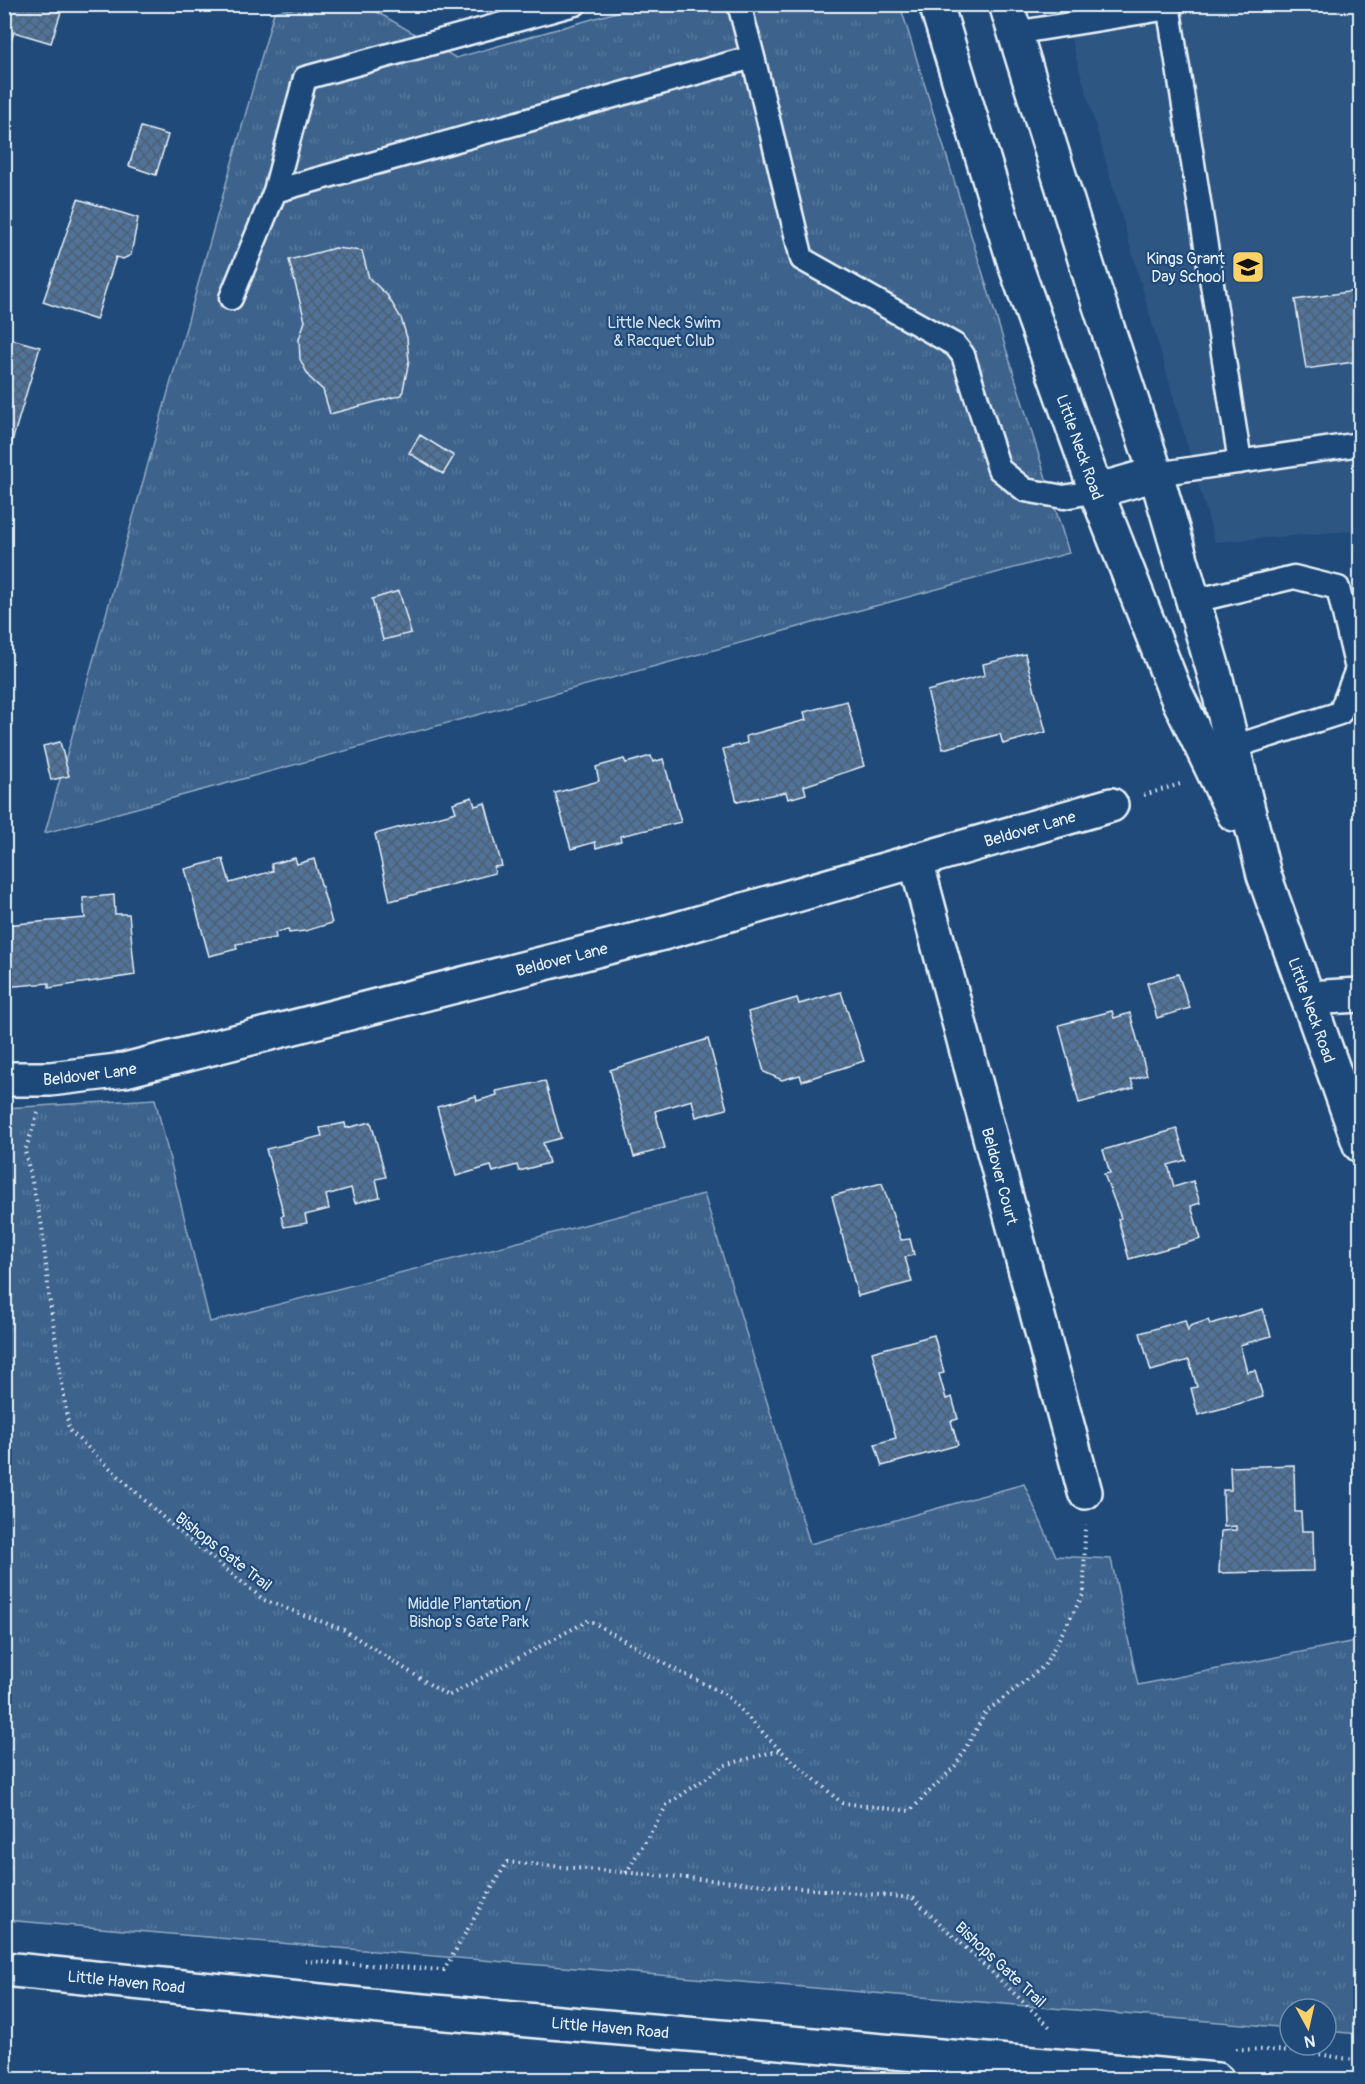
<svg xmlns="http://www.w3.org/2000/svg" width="1365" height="2084" font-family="Pangolin,sans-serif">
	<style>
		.built { fill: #2e5683 }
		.grass { fill: url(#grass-tufts); stroke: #92aac2; stroke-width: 1.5 }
		.building { fill: url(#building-cross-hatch); stroke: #e8f1f8; stroke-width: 1.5 }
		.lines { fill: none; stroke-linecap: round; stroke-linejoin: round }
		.lane-casing { stroke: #e8f1f8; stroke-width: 27 }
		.street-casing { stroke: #e8f1f8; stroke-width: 38 }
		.secondary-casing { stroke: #e8f1f8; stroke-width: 38 }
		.path { stroke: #e8f1f8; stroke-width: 4; stroke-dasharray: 1.5 4.5; stroke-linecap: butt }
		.lane { stroke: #1f4a7a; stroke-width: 22 }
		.street { stroke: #1f4a7a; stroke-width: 33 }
		.secondary { stroke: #1f4a7a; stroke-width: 33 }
		.labels { text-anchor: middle; stroke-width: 4.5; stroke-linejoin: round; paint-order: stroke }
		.poi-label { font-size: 16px; fill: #e8f1f8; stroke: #1f4a7a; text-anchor: end }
		.park-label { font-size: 16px; fill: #d7e3ed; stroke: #1f4a7a }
		.street-label { font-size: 16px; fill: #e8f1f8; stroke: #1f4a7a }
	</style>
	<defs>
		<pattern id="grass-tufts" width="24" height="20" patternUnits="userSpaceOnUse" patternTransform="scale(1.5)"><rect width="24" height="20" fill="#3c628c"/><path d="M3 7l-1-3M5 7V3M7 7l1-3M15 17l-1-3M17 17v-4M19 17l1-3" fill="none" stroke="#58799d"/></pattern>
		<pattern id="building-cross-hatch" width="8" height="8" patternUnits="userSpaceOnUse" patternTransform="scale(1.5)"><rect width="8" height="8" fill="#517399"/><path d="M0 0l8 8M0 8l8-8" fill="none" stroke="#4c5e72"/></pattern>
	</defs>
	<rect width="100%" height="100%" fill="#1f4a7a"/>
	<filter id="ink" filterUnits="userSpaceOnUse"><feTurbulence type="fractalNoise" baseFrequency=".0167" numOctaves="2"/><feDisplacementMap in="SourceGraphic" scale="12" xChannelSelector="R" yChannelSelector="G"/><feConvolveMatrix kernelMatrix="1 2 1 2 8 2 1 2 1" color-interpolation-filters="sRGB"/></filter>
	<g filter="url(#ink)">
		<path class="built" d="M1061 5H1360V530L1215 542Z"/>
		<path class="grass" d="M311 5H365L456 58 641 5H900L1069 553 45 833 274 12Z
			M155 1099 210 1322 704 1194 810 1544 1024 1484 1056 1556 1111 1559 1138 1685 1360 1640V2034L1326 2031V2009H1290V2028L5 1920V1108Z"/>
		<path class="building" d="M4 4H36L61 12 51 43 14 32 4 62Z
			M141 127 168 135 156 175 129 166Z
			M78 199 138 218 131 255 123 259 116 257 96 320 43 302Z
			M335 248 362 251 369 278 387 295 401 318 407 338 409 361 402 395 330 414 323 390 309 377 300 359 299 339 305 321 289 260Z
			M1360 290V361L1306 369 1295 300Z
			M4 337 40 347 11 445 4 443Z
			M420 435 454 456 443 474 409 453Z
			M399 591 411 633 383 640 372 599Z
			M1025 654 1046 732 1003 744 1000 734 943 749 927 691 985 675 983 664Z
			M847 701 864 766 804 786 806 794 788 799 786 792 737 802 723 749 747 743 746 736 806 720 804 712Z
			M60 742 69 776 51 780 43 746Z
			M651 756 653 762 663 759 681 822 620 836 621 841 596 848 595 842 571 849 555 793 599 781 596 767 624 759 626 763Z
			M472 797 475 806 485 803 502 866 494 867 495 873 390 901 375 834 456 812 453 803Z
			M295 858 297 864 314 859 332 923 305 931 289 933 288 929 275 933 276 938 236 944 237 949 209 956 185 869 223 859 230 883 273 871 271 864Z
			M114 895 115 914H129L135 975 49 988V983L4 987V925L85 918 83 898Z
			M1178 974 1190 1008 1157 1018 1147 983Z
			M841 992 864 1061 802 1081 800 1075 782 1080 764 1072 748 1012 797 998 799 1004Z
			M1112 1011 1114 1018 1130 1013 1147 1075 1131 1080 1134 1088 1079 1103 1059 1025Z
			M708 1039 727 1109 696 1117 692 1100 655 1111 665 1148 634 1157 610 1070Z
			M545 1081 561 1138 543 1143 549 1163 519 1171 517 1165 493 1172 491 1166 456 1176 437 1107 476 1096 477 1101 497 1095 496 1091Z
			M371 1122 386 1177 376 1179 380 1197 355 1203 351 1188 326 1195 329 1209 305 1215 307 1223 284 1227 281 1216 284 1215 266 1149 322 1136 320 1128 345 1123 346 1128Z
			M1177 1129 1186 1160 1168 1165 1174 1187 1193 1181 1200 1203 1191 1206 1201 1239 1129 1259 1118 1219 1121 1218 1104 1174 1110 1173 1103 1150Z
			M882 1183 901 1240 910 1239 914 1255 905 1257 912 1282 858 1296 832 1196Z
			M1263 1309 1271 1336 1240 1345 1247 1372 1255 1370 1263 1397 1198 1415 1191 1388 1197 1387 1189 1360 1151 1371 1140 1333 1185 1320 1188 1331 1190 1326 1208 1320 1210 1324Z
			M934 1335 944 1373 939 1374 946 1399 952 1397 958 1419 951 1421 958 1445 882 1466 875 1444 896 1438 872 1352Z
			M1294 1465 1295 1512H1301L1302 1531H1313L1314 1571 1219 1573 1221 1531 1236 1530V1526L1224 1527 1223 1490H1231L1230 1467Z"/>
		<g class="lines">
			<g class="lane-casing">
				<path id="lane" d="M739 4 753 57
					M1168 4 1240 462
					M1014 33 1169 8
					M275 191 305 78 575 4
					M231 298 275 191 753 57 802 259 955 345 963 355 999 469 1025 490 1064 497 1096 491
					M1156 474 1360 444
					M1194 601 1294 577 1338 588 1357 669 1340 713 1233 747"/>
			</g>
			<g class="street-casing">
				<g id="street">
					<path d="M1096 491 1156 474"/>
					<path id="s1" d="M916 861 1085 1492"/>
					<path d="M1308 998 1360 995"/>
					<path id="s2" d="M4 1079H50L125 1070 667 932 1111 805"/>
					<path id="s3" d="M4 1969 400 2009 1217 2080"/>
				</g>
			</g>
			<g class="secondary-casing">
				<g id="secondary">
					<path id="s4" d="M936 4 1015 264 1096 491 1176 694 1234 814"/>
					<path id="s5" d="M1006 4 1094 288 1156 474 1216 679 1264 875 1360 1145"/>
				</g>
			</g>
			<path class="path" d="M1144 795 1180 784
				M38 1113 25 1151 42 1226 49 1295 69 1430 168 1522 264 1600 344 1630 448 1696 589 1620 672 1668 725 1694 780 1750
				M626 1873 667 1805 725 1765 780 1750 842 1803 910 1811 956 1765 986 1712 1044 1666 1084 1593 1085 1525
				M305 1961 444 1970 507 1862 913 1898 1052 2029
				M1236 2049 1301 2051 1360 2061"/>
			<use href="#lane" class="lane"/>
			<use href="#street" class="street"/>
			<use href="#secondary" class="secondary"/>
		</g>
	</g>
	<defs>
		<g id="school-square" transform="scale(1.725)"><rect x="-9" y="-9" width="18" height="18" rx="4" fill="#ffd166" stroke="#1f4a7a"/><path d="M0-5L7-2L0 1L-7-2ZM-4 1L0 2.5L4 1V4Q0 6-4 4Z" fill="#111"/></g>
	</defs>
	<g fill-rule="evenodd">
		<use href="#school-square" x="1248" y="267"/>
	</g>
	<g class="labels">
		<g class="poi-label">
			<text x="1225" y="264">Kings Grant<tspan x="1225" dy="18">Day School</tspan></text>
		</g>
		<g class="park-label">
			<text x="664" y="328">Little Neck Swim<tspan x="664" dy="18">&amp; Racquet Club</tspan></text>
			<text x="469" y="1609">Middle Plantation /<tspan x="469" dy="18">Bishop's Gate Park</tspan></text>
		</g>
		<g class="street-label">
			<text dy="6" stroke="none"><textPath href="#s4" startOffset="466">Little Neck Road</textPath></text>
			<text dy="6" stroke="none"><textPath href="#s2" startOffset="1058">Beldover Lane</textPath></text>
			<text dy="6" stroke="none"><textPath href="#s2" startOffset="572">Beldover Lane</textPath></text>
			<text dy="6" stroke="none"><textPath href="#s5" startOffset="1052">Little Neck Road</textPath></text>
			<text dy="6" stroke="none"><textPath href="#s2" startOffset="86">Beldover Lane</textPath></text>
			<text dy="6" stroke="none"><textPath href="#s1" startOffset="326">Beldover Court</textPath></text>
			<text transform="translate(224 1551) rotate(38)" y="6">Bishops Gate Trail</text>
			<text transform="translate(1001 1964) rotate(43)" y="6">Bishops Gate Trail</text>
			<text dy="6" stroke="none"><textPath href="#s3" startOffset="123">Little Haven Road</textPath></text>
			<text dy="6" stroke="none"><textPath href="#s3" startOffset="609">Little Haven Road</textPath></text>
		</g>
	</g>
	<rect width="1365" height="2084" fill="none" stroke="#1f4a7a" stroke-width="24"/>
	<rect x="12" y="12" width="1341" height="2060" fill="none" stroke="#e8f1f8" stroke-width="2" filter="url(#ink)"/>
	<g transform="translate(1308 2027) rotate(172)"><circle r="28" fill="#1f4a7a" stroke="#6f8dac" stroke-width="1.5"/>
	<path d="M0-4.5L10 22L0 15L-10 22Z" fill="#ffd166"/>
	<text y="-9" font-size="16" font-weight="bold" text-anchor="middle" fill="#e8f1f8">N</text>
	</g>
</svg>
